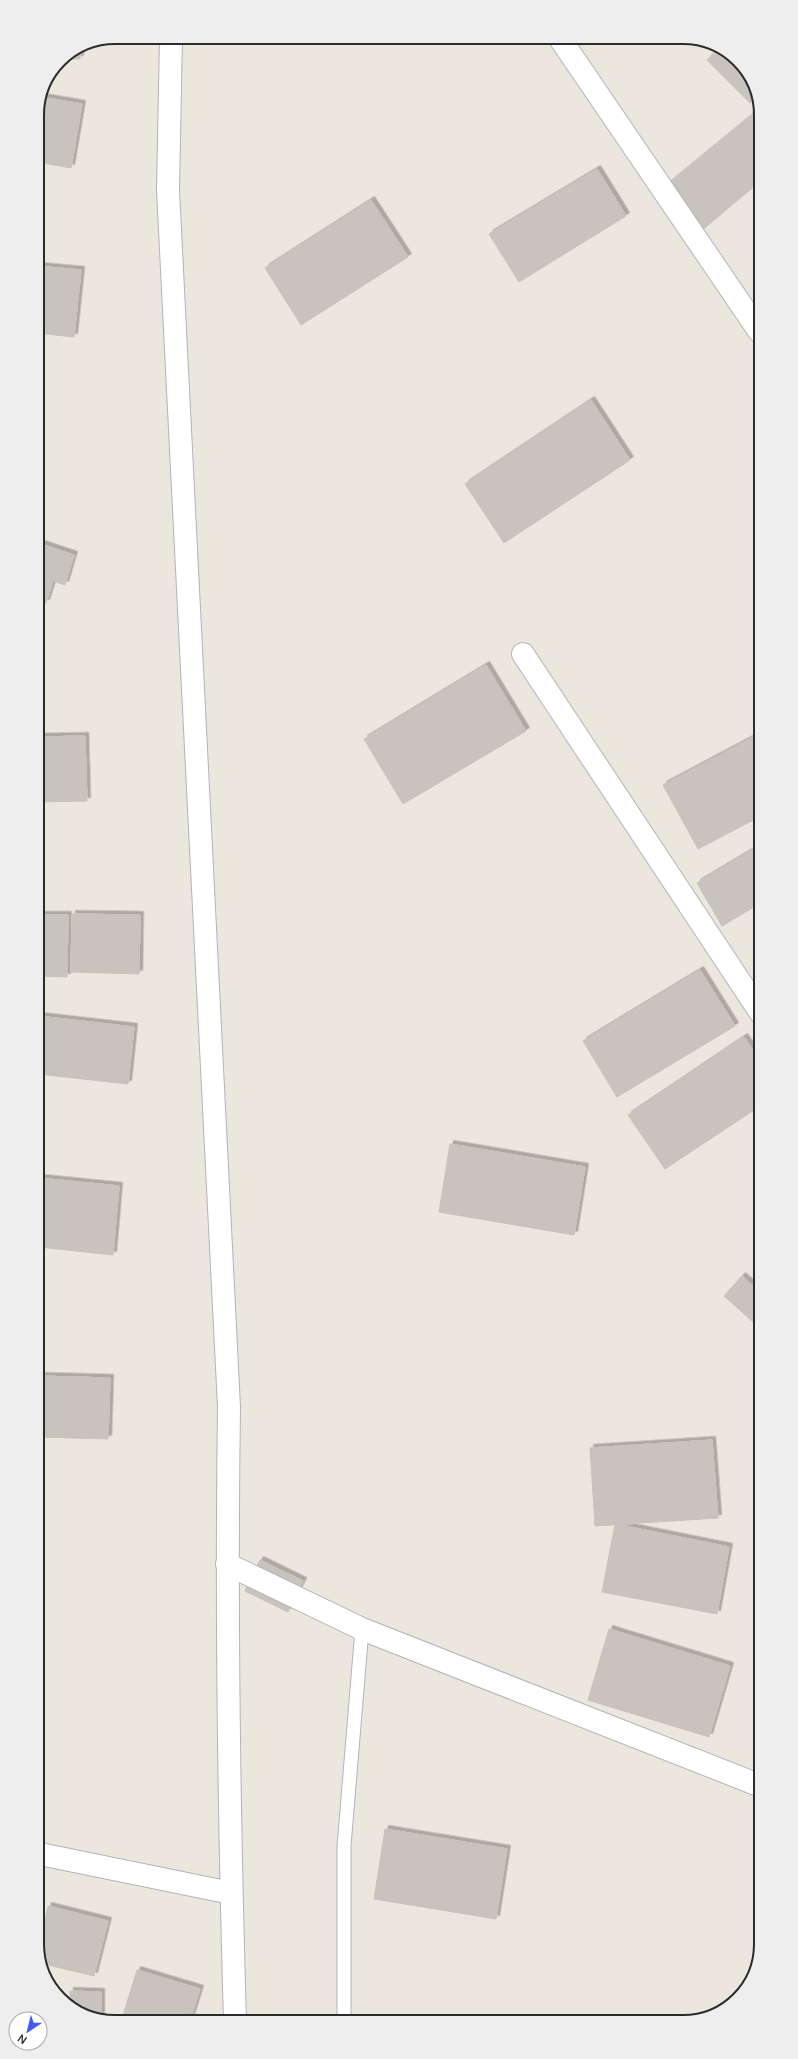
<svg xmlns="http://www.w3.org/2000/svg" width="798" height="2059" font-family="Manrope,sans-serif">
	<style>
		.building { fill: #c8c3bd; stroke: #c7c3b7; filter: url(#shadow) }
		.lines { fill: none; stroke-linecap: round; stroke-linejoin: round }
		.lane-casing { stroke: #b1b3be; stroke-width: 15 }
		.street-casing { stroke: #b1b3be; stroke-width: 24 }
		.lane { stroke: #fff; stroke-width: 13 }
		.street { stroke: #fff; stroke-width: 22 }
		.rim { fill: none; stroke: #2b2b2b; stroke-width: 2 }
	</style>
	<defs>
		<filter id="shadow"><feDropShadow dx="3.5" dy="-3.5" stdDeviation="0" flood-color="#0004"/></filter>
	</defs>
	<rect width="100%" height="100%" fill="#ece7dd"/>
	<path class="building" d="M576 37H587L580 42Z
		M80 46V59H61Z
		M719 49 731 53 758 95 750 103 707 60Z
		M41 97 82 104 71 168 37 162V110Z
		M758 110V183L694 237 657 193Z
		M597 169 626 216 519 282 489 234Z
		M371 200 408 257 301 325 265 268Z
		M37 266 81 270 74 337 37 333Z
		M591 400 630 460 504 543 465 484Z
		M38 543 74 555 65 585 53 581 46 603 38 601Z
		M486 665 526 731 403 804 364 739Z
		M759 734V817L698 849 663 785Z
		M85 736 87 801 38 802V737Z
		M759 846V904L722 926 697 883Z
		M72 914 140 915 139 974 71 972Z
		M38 915H68L67 977 38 976Z
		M700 970 735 1026 617 1097 583 1041Z
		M38 1016 134 1027 128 1084 38 1074Z
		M744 1037 760 1060V1106L665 1169 628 1115Z
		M450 1144 585 1167 574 1235 439 1212Z
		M39 1178 119 1186 113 1255 39 1247Z
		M742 1276 760 1292V1328L724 1296Z
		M39 1376 110 1378 108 1439 39 1437Z
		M712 1440 718 1518 595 1526 590 1448Z
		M615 1524 729 1547 717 1614 602 1592Z
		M260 1560 303 1581 288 1612 245 1591Z
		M609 1629 730 1666 709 1737 588 1700Z
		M385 1829 507 1849 496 1919 374 1899Z
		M48 1906 108 1921 94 1976 40 1963V1942Z
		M137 1970 200 1989 190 2021 121 2022Z
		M70 1991 101 1992V2018L70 2007Z"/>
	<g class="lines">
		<g class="lane-casing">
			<path id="lane" d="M344 2021V1846L362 1629"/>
		</g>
		<g class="street-casing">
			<path id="street" d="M171 37 168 190 229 1407C226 1612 229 1816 235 2021
				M559 37 759 331
				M523 654 760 1012
				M227 1564 362 1629 761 1786
				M40 1854 231 1893"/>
		</g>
		<use href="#lane" class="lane"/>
		<use href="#street" class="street"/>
	</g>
	<path d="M0 0H798V2059H0ZM115 44H683A71 71 0 0 1 754 115V1944A71 71 0 0 1 683 2015H115A71 71 0 0 1 44 1944V115A71 71 0 0 1 115 44Z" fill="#eee" fill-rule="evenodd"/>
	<path class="rim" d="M115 44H683A71 71 0 0 1 754 115V1944A71 71 0 0 1 683 2015H115A71 71 0 0 1 44 1944V115A71 71 0 0 1 115 44Z"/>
	<g transform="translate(28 2031) rotate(215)"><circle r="19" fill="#ffffff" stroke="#aaaaaa"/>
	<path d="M0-3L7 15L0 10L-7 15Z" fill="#4359f3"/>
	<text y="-6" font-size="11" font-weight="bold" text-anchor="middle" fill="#2b2b2b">N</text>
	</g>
</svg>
